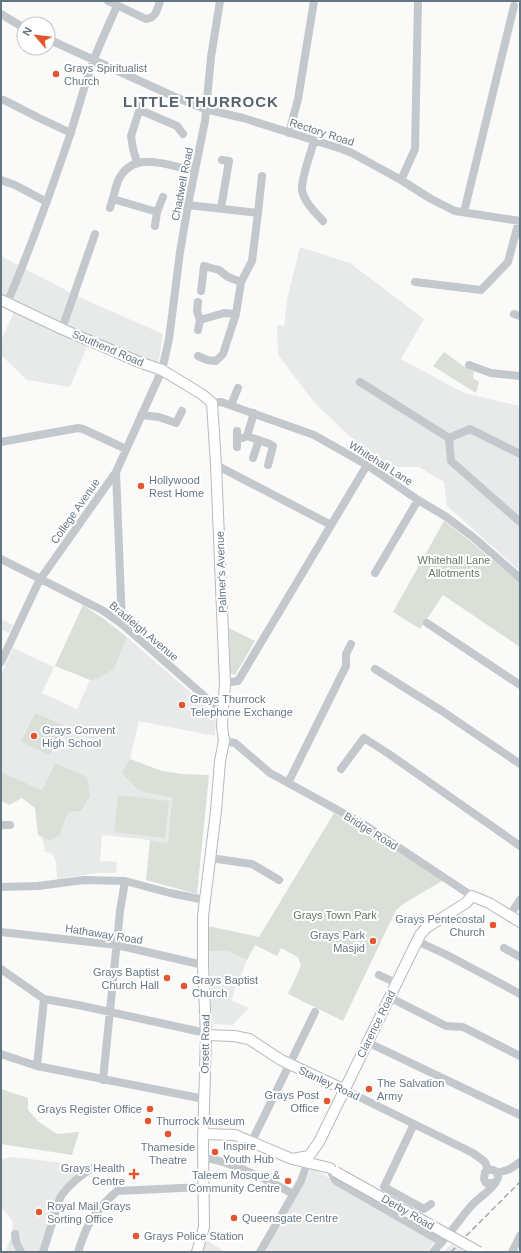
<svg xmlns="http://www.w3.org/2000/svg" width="521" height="1253" font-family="Helvetica,sans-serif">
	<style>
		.built { fill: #e8e9e9 }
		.green { fill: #dadfd7 }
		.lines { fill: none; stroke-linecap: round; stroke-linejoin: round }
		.major-casing { stroke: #b5babe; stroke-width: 12 }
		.minor { stroke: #c3c8cc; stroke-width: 8 }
		.major { stroke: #fff; stroke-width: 10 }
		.rail { stroke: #a2aab0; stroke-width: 1.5; stroke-dasharray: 6 3; stroke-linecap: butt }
		.major-bridge-casing { stroke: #b5babe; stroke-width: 12; stroke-linecap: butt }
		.major-bridge { stroke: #fff; stroke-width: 10 }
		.poi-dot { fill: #e4572e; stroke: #fff; stroke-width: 1.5 }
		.labels { text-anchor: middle; stroke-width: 4; stroke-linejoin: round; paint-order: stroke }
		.poi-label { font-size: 11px; fill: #657683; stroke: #fff; text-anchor: start }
		.street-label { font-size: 11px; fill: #657683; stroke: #fff }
		.park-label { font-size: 11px; fill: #687a64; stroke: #fff }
		.district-label { font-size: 15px; font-weight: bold; letter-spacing: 1px; fill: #57646e; stroke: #fff }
	</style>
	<rect width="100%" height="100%" fill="#fafaf8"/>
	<path class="built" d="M300 247 350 263 424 319 401 359 464 393 520 406V571L447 506 444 482 419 467H393L348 435 314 402 278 355 277 325 284 326 288 295Z
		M1 256 79 297 163 334 159 360 158 363H155L59 323 1 294Z
		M14 312 50 330 88 345 70 387 27 380 1 355V340Z
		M1 619 13 625 9 633 1 630Z
		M127 637 206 706 216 721 215 736 139 721 130 759 121 773 139 791 172 798 168 843 150 840 102 835 100 861 117 862 116 873H98L57 879 56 862 52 853 45 852 42 837 50 841 60 835 66 817 71 812 81 811 90 796 86 777 55 763 42 790 1 772V675L13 648 54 667 42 693 77 709 90 680 93 681 114 669Z
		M209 951H228L247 960 231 1000 249 1008 237 1020 233 1025 214 1024 211 1016Z
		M13 1157 89 1166 85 1168 89 1172 65 1195 46 1252H5L11 1238 13 1222 5 1211 1 1210V1161L2 1159Z
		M312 1168 429 1237 435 1242 427 1252H265Z
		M205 1239 225 1252H201Z
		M451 1244 465 1252H444Z"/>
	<path class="green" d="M444 352 466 368 474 372 473 378 479 382 476 393 433 366Z
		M444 521 470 541 520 583V647L443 595 420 629 393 612Z
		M83 605 105 620 127 637 114 669 93 681 55 666Z
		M229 628 255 641 235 675 232 674 230 672Z
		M35 713 63 725 50 755 21 742Z
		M130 759 162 771 182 774 209 775 197 894 146 880 150 840 168 843 172 798 139 791 121 773Z
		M55 763 87 777 90 796 81 811 71 812 66 817 60 835 50 841 38 835 35 808 22 798 9 805 1 801V772L42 790Z
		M118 795 169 801 165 838 114 832Z
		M334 813 432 871 442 881 403 904 396 910 343 1021 288 994 301 966 298 957 281 948 277 956 255 945 247 960 228 951H209L208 926 259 937Z
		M1 1089 28 1098V1110L39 1122 57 1134 79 1132 72 1155 1 1144Z"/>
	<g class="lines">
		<g class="major-casing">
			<path id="major" d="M1 300 62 329 139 362 162 370 203 395 212 403 216 465 225 683 222 726 224 741 220 761 216 811 203 916V965L206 1035 203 1142 204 1227 197 1252
				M206 1035 234 1036 249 1039 281 1060 345 1090
				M203 1134 235 1135 292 1159 330 1168
				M292 1159 309 1156 319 1142 420 935 426 928 466 903 472 896 489 903 520 922"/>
		</g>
		<path class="minor" d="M108 1 146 19C156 18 157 10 160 1
			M1 14 24 28
			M48 39 175 97 205 109 243 118 339 148 352 153 401 180 431 199 455 211 520 221
			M4 100 39 118 71 133
			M140 110 177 126 183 134
			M289 133 298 99 314 1
			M314 141C311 153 301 178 302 190 304 202 315 212 323 221
			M137 162 133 149 131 136 141 105
			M1 180 15 185 47 202
			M401 180 415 149 418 1
			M113 199 157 212
			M188 205 258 213 252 261 241 282 236 314 223 354 216 361 207 360 198 356
			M110 208C113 199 115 189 118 181 132 149 169 165 194 171
			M221 208 229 161 222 160
			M464 212 514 6
			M258 213 262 176
			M155 226 157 212 163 197
			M415 282 481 290 508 262 519 221
			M201 291 204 266 219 270 228 277 241 282
			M7 303C31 248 51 191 70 135 78 110 84 86 93 62 100 43 109 24 117 6
			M514 314 520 316
			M200 320 224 313 236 314
			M62 329 95 234
			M198 330 200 320 197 311 198 302
			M469 365 491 373 520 376
			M360 382 449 438
			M212 403 220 402 224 403 314 435 367 465 418 500 445 516 473 537 520 578
			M231 405 238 388
			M141 415 159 417 176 423 182 411
			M237 431V447
			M247 436 270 444 273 446 268 465
			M237 438H243L247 436 254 413
			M1 442 78 428 83 429 126 449
			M520 454 470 429 449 438 451 461 520 522
			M253 458 259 440
			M216 465 331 525
			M116 472 122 624
			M1 559 102 610 122 624 211 702 224 708
			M375 573 418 500
			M427 623 520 685
			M1 662 39 581 116 472 162 370 169 339 180 252 188 205 205 121 211 57 220 1
			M375 669 442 711 520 764
			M225 683 238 681 367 465
			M224 741 235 743 270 773 365 825 472 896
			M341 769 364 738 389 754 520 846
			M288 783 346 666V654L351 644
			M1 825H10
			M210 858 252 864 279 880
			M1 887 38 886 84 880 125 881 170 893 205 900
			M510 915 520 900
			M1 932 117 945 203 965
			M417 941 447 955 483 974
			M504 948 520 957
			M1 969 44 999 78 1005 206 1033
			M379 975 396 983
			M485 975 520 994
			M389 997 446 1026 463 1027 520 1056
			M367 1042 520 1115
			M1 1054 37 1066 204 1099
			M37 1066 44 999
			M103 1080 120 911 125 881
			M345 1090 473 1153 485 1162 488 1170
			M414 1124 384 1187 424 1209 431 1204
			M252 1141 315 1012
			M203 1158C226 1159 272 1182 293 1194
			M332 1169V1174L336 1181 442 1242
			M497 1173 510 1169 520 1162
			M15 1234 16 1242 21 1252
			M43 1252 60 1198C67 1186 80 1176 92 1168
			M78 1252C87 1223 94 1212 117 1191L203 1187
			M260 1252 301 1181 306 1167 304 1162
			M433 1252C439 1245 445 1238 451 1231 459 1222 465 1212 473 1204 481 1196 492 1190 497 1180 502 1171 490 1167 485 1172L484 1179 486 1183H494
			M512 1252 520 1236"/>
		<use href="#major" class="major"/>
		<path class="rail" d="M466 1236 520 1182
			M451 1252 457 1246"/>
		<g class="major-bridge-casing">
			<path id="major-bridge" d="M336 1172 479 1252"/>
		</g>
		<use href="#major-bridge" class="major-bridge"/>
	</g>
	<g class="poi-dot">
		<circle cx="56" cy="74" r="4"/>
		<circle cx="141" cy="486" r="4"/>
		<circle cx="182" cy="705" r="4"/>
		<circle cx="34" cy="736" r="4"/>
		<circle cx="493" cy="925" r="4"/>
		<circle cx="373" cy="941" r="4"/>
		<circle cx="167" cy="978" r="4"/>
		<circle cx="184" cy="986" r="4"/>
		<circle cx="369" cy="1089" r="4"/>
		<circle cx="327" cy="1101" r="4"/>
		<circle cx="150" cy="1109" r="4"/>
		<circle cx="148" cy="1121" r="4"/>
		<circle cx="168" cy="1134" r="4"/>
		<circle cx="215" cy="1152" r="4"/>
		<path d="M132 1168h4v4h4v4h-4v4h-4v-4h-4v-4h4z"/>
		<circle cx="288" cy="1181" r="4"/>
		<circle cx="39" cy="1212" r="4"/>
		<circle cx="234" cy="1218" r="4"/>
		<circle cx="136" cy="1236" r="4"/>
	</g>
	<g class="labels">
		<g class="poi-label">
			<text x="64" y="72">Grays Spiritualist<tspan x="64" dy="13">Church</tspan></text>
			<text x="149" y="484">Hollywood<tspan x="149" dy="13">Rest Home</tspan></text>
			<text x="190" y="703">Grays Thurrock<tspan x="190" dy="13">Telephone Exchange</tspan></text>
			<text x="42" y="734">Grays Convent<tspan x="42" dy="13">High School</tspan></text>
			<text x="485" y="923" text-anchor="end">Grays Pentecostal<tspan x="485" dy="13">Church</tspan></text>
			<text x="365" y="939" text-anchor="end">Grays Park<tspan x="365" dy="13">Masjid</tspan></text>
			<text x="159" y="976" text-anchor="end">Grays Baptist<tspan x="159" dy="13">Church Hall</tspan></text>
			<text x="192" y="984">Grays Baptist<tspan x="192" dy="13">Church</tspan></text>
			<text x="377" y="1087">The Salvation<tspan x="377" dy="13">Army</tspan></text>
			<text x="319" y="1099" text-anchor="end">Grays Post<tspan x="319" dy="13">Office</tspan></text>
			<text x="142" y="1113" text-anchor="end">Grays Register Office</text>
			<text x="156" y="1125">Thurrock Museum</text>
			<text x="223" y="1150">Inspire<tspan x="223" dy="13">Youth Hub</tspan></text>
			<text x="168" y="1151" text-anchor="middle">Thameside<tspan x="168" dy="13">Theatre</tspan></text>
			<text x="125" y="1172" text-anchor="end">Grays Health<tspan x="125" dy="13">Centre</tspan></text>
			<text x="280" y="1179" text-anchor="end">Taleem Mosque &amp;<tspan x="280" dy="13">Community Centre</tspan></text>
			<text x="47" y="1210">Royal Mail Grays<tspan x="47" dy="13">Sorting Office</tspan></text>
			<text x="242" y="1222">Queensgate Centre</text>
			<text x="144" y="1240">Grays Police Station</text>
		</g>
		<g class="street-label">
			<text transform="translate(322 132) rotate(18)" y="4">Rectory Road</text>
			<text transform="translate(182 184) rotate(-79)" y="4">Chadwell Road</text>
			<text transform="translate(108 348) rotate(23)" y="4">Southend Road</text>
			<text transform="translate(381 463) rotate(32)" y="4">Whitehall Lane</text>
			<text transform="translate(75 511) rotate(-55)" y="4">College Avenue</text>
			<text transform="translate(221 572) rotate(-92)" y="4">Palmer's Avenue</text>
			<text transform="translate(144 631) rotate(40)" y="4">Bradleigh Avenue</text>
			<text transform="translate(371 831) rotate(32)" y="4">Bridge Road</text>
			<text transform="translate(104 934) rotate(9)" y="4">Hathaway Road</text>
			<text transform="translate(376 1024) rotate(-64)" y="4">Clarence Road</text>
			<text transform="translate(205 1044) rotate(-89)" y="4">Orsett Road</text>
			<text transform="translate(329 1083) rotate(25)" y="4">Stanley Road</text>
			<text transform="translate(408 1212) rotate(30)" y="4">Derby Road</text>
		</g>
		<g class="park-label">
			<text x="454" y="564">Whitehall Lane<tspan x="454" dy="13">Allotments</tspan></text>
			<text x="335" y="919">Grays Town Park</text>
		</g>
		<g class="district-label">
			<text x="201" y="107">LITTLE THURROCK</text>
		</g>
	</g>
	<rect width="521" height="1253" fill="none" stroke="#657683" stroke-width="4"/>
	<g transform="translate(36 36) rotate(298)"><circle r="19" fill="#ffffff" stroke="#c1c8cd"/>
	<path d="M0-3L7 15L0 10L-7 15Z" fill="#e4572e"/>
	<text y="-6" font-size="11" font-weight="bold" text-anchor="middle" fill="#657683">N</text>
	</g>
</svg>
